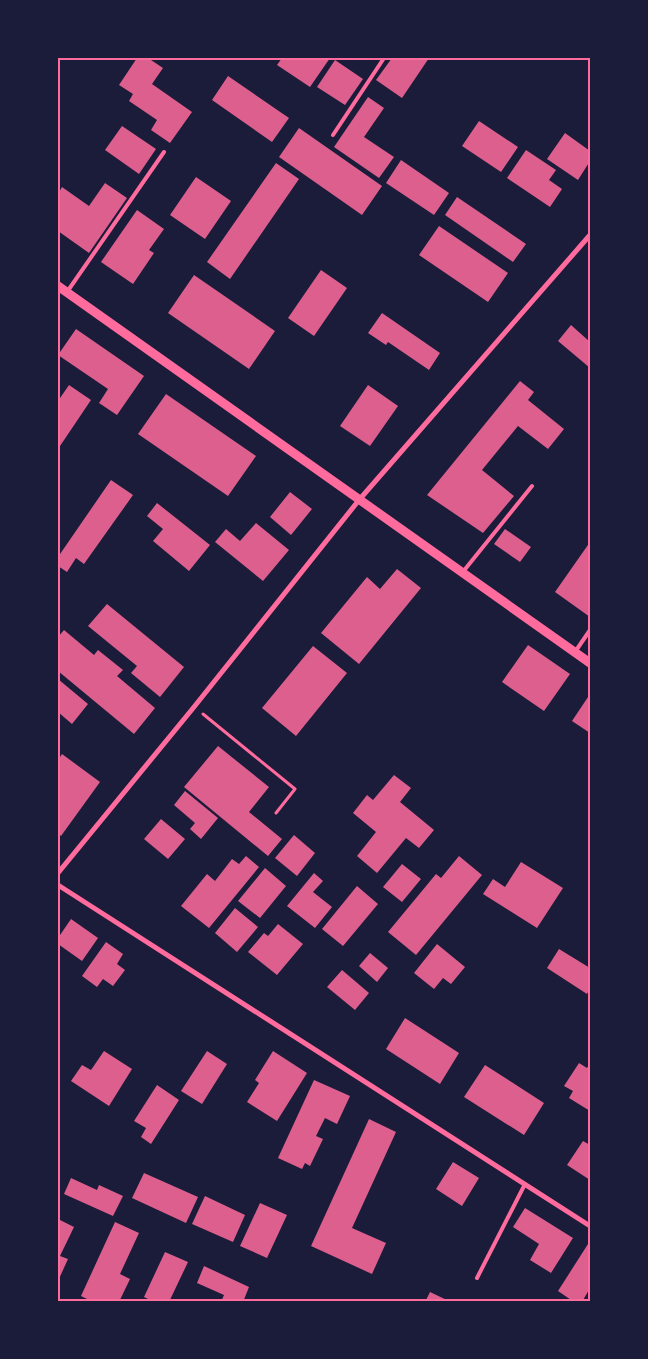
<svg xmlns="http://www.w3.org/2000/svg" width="648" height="1359" font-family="'Libre Baskerville',serif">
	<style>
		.building { fill: #dd5f8e }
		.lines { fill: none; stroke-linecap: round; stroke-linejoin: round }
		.path { stroke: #ff6b9d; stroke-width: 3 }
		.service { stroke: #ff6b9d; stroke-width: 4 }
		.minor { stroke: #ff6b9d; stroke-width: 5 }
		.tertiary { stroke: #ff6b9d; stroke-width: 9 }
		.neatline { fill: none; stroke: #ff6b9d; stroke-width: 2 }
	</style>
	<rect width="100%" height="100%" fill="#1b1b3a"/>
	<path class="building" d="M137 58H148L163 68 152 84 192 112 170 143 151 130 157 120 129 101 133 94 119 85Z
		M282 58H330L310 87 277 65Z
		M392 58H429L402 98 376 80Z
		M335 60 363 79 345 105 317 87Z
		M228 76 289 118 272 142 212 100Z
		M368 97 384 108 364 137 394 157 379 178 334 147Z
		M479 121 518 147 501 172 462 146Z
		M122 126 156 149 139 174 105 150Z
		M299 128 382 186 362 215 279 157Z
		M565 133 590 151V161L578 180 547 159Z
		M526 150 556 170 549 180 562 189 550 207 507 178Z
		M401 160 449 193 434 215 386 183Z
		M276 163 299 179 230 279 207 262Z
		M196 177 231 201 205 239 170 215Z
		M105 183 127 198 89 253 58 231V194L62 187 89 206Z
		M457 197 526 244 513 262 445 215Z
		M137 210 164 229 149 250 154 253 133 284 101 262Z
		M439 226 508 273 488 302 419 255Z
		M321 270 347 288 314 336 288 318Z
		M194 275 275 331 249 369 168 313Z
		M382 313 440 353 429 370 388 342 386 345 368 333Z
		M571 325 590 342V368L558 341Z
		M76 329 144 376 117 415 99 403 108 389 58 355Z
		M520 381 534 392 528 400 564 429 548 449 518 426 482 470 514 496 483 533 427 495Z
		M69 385 91 400 58 449V401Z
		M368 385 398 406 370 446 340 426Z
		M166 394 256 456 228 496 138 434Z
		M111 480 133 495 84 564 76 558 67 572 58 566V557Z
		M290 492 312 509 291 535 270 517Z
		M157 503 210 545 189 571 153 541 163 529 147 516Z
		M256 523 289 550 263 581 215 542 226 529 240 541Z
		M505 529 531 547 520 562 494 544Z
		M590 542V617L555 592Z
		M397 569 421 588 359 664 321 633 367 577 380 589Z
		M107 604 184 667 160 697 131 673 137 666 88 626Z
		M64 630 94 655 98 650 123 670 117 676 155 708 134 734 58 671V637Z
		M528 645 570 674 544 711 502 682Z
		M313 646 347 673 296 736 262 708Z
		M58 679 88 704 72 724 58 712Z
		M590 694V733L572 721Z
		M218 746 269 787 249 812 282 839 268 856 184 787Z
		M62 754 100 782 61 836 58 833V760Z
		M394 775 411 788 400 802 434 830 419 848 406 838 377 873 357 856 376 832 353 813 367 795 373 800Z
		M185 791 218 818 201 839 190 829 195 823 174 805Z
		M161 819 185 839 168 859 144 839Z
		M294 835 315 853 297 876 275 858Z
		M246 856 259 867 209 928 181 906 207 874 215 881 232 859 239 864Z
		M459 856 482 875 416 955 388 932 436 874 441 878Z
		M521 862 563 888 537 928 483 894 493 879 505 887Z
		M402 864 421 879 402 902 383 887Z
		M265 868 286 886 260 918 238 901Z
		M314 873 323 881 313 892 332 907 315 928 287 906Z
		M357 886 378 904 343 946 322 929Z
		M235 908 258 927 237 952 215 933Z
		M71 919 98 938 82 961 58 944V938Z
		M278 924 303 944 277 975 248 952 264 933 268 936Z
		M106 942 123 954 117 964 125 970 113 986 103 979 97 987 82 976Z
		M437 944 465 967 451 984 443 978 434 989 414 973Z
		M559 949 590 968V988L587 994 547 968Z
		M370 953 388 968 377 982 359 966Z
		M342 970 369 993 355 1010 327 987Z
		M405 1018 459 1053 440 1084 386 1049Z
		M104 1051 132 1069 109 1106 71 1081 82 1065 91 1070Z
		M207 1051 227 1064 202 1104 181 1091Z
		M273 1051 307 1073 277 1121 247 1102 259 1083 255 1080Z
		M579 1063 587 1068 590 1063V1111L569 1098 573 1091 564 1086Z
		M485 1065 544 1103 524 1135 464 1097Z
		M314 1080 350 1096 337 1124 325 1118 316 1136 323 1139 310 1166 305 1163 302 1169 278 1158Z
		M157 1085 179 1100 151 1144 141 1137 146 1128 134 1121Z
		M369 1119 396 1132 352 1228 386 1243 372 1274 311 1246Z
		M583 1141 590 1145V1180L567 1165Z
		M453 1162 479 1178 462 1206 436 1189Z
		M144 1173 198 1197 186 1223 132 1198Z
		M71 1178 97 1190 99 1185 123 1196 113 1216 64 1194Z
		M205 1196 245 1215 233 1242 192 1224Z
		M260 1203 287 1215 267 1258 240 1246Z
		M525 1208 573 1238 551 1273 530 1260 539 1244 513 1227Z
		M58 1219 74 1227 60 1256 68 1259 58 1281Z
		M115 1222 139 1233 120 1274 130 1279 119 1302H93L81 1296Z
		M588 1244 590 1245V1288L582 1302H574L558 1291Z
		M165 1252 188 1262 169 1302H154L144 1297Z
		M204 1266 249 1287 243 1302H221L224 1295 197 1283Z
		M430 1292 451 1302H425Z"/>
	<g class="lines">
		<path class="path" d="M203 714 295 789 276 813"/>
		<path class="service" d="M333 135 384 58
			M67 292 164 152
			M462 573 532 486
			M575 652 590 630
			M477 1278 525 1184"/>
		<path class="minor" d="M58 873 194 707 359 500 590 235
			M58 885 590 1226"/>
		<path class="tertiary" d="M58 286 590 663"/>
	</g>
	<rect width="648" height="1359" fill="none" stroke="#1b1b3a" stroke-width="118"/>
	<rect x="59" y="59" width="530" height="1241" class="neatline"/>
</svg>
